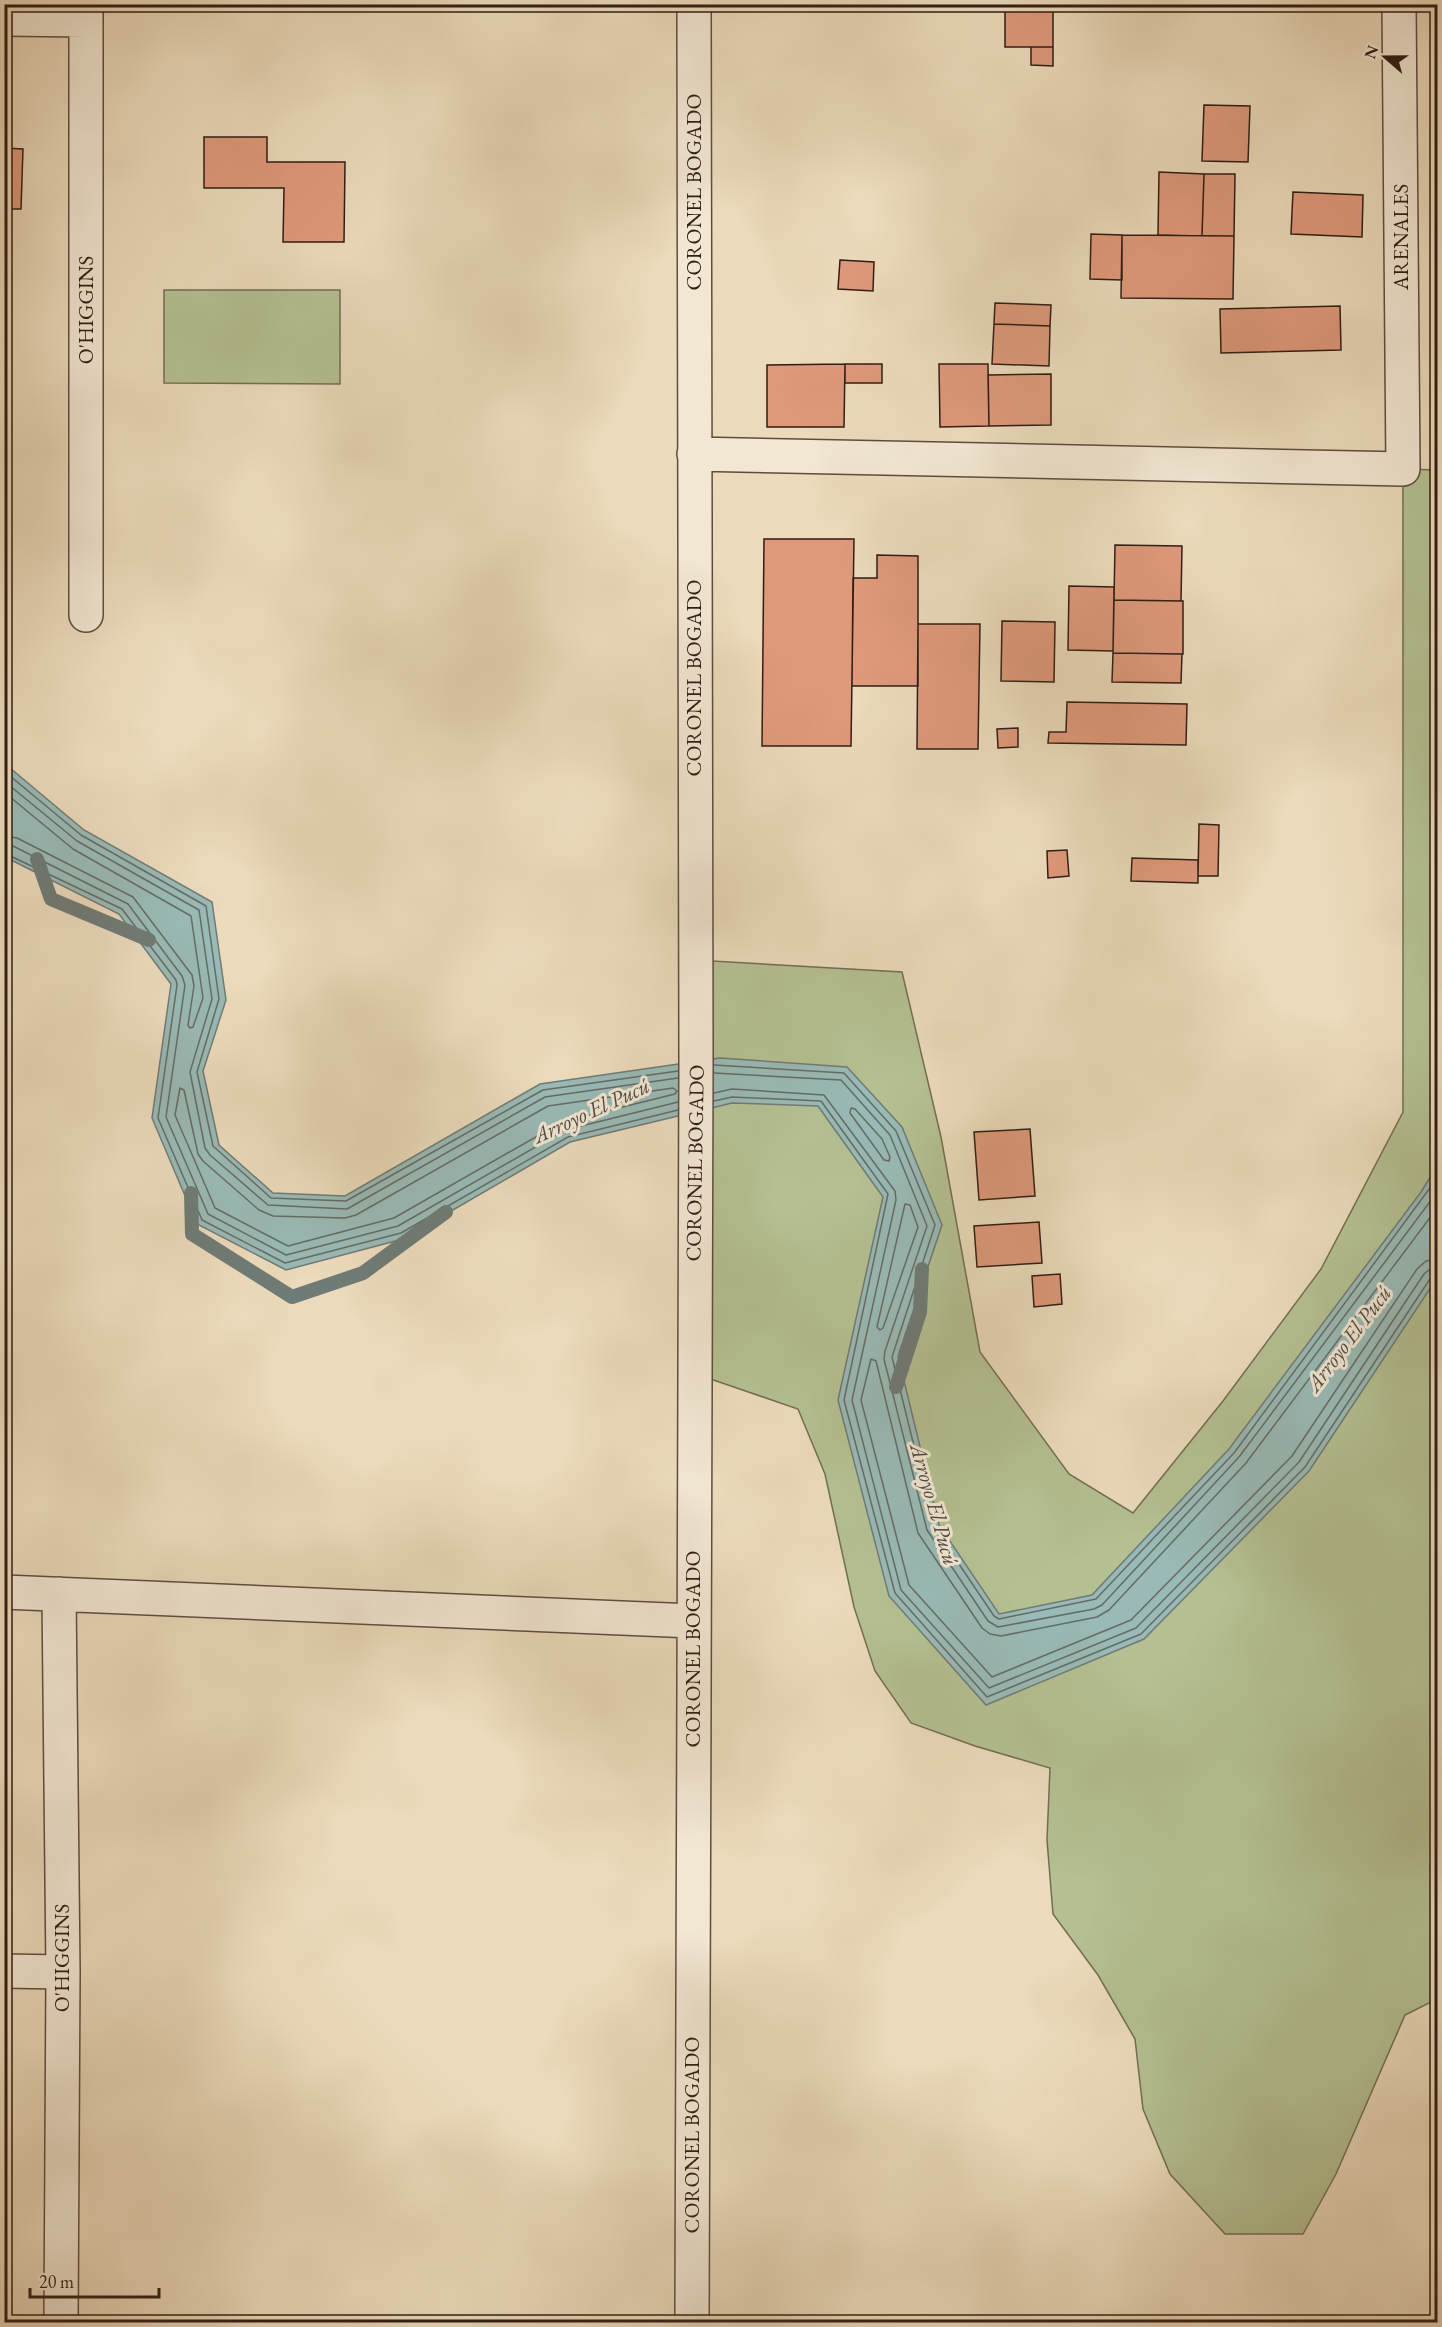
<svg xmlns="http://www.w3.org/2000/svg" width="1442" height="2327" font-family="'EB Garamond',serif">
	<style>
		.green { fill: #b4c092; stroke: #726e54; stroke-width: 1.5 }
		.water { fill: #99bab6; stroke: #6f7b76; stroke-width: 1.5 }
		.lines { fill: none; stroke-linecap: round; stroke-linejoin: round }
		.shore { stroke: #646c66; stroke-width: 1.5 }
		.stream { stroke: #6f7b76; stroke-width: 14 }
		.building { fill: #de997a; stroke: #301d16; stroke-width: 1.5 }
		.minor-casing { stroke: #5f4c3f; stroke-width: 36 }
		.minor { stroke: #f2e7d3; stroke-width: 33 }
		.labels { text-anchor: middle; stroke-width: 6; stroke-linejoin: round; paint-order: stroke }
		.street-label { font-size: 21px; fill: #301d16; stroke: #f2e7d3 }
		.water-label { font-size: 22px; font-style: italic; fill: #504c46; stroke: #f2e7d3 }
	</style>
	<rect width="100%" height="100%" fill="#ebdabb"/>
	<filter id="stains"><feTurbulence type="fractalNoise" baseFrequency=".00333" numOctaves="4"/><feColorMatrix values="0 0 0 0 .2 0 0 0 0 .09 0 0 0 0 .02 0 0 0 .5 -.17"/></filter>
	<radialGradient id="worn" r=".72"><stop offset=".6" stop-color="#630" stop-opacity="0"/><stop offset="1" stop-color="#630" stop-opacity=".3"/></radialGradient>
	<path class="green" d="M164 290H340V384L164 383Z
		M1403 469 1437 470V1999L1405 2015 1336 2174 1303 2234H1225L1170 2174 1143 2109 1135 2039 1098 1975 1053 1914 1047 1840 1050 1768 975 1746 911 1723 875 1671 854 1607 825 1474 798 1409 693 1373 695 960 902 972 941 1137 980 1352 1069 1474 1133 1513 1223 1401 1321 1269 1403 1112Z"/>
	<path class="water" d="M4 763 84 830 212 902 226 1000 203 1071 219 1145 273 1193 345 1196 540 1084 720 1058 847 1067 902 1127 942 1225 898 1356 939 1525 999 1614 1092 1595 1229 1449 1421 1192 1437 1166V1278L1309 1471 1144 1639 986 1705 889 1596 838 1400 883 1197 818 1106 732 1103 570 1142 403 1239 286 1270 197 1224 152 1118 171 984 119 914 5 857Z"/>
	<g class="lines">
		<path class="shore" d="M4 771 81 835 206 906 219 999 197 1072 213 1146 271 1198 346 1201 543 1090 678 1071
			M4 781 77 841 199 910 212 999 190 1072 205 1148 210 1155 268 1205 347 1209 545 1097 678 1078
			M4 792 73 849 191 916 203 998 193 1027 190 1028 188 1025 194 986 192 975 133 897 17 838 4 836
			M4 845 13 846 128 904 182 976 185 985 166 1117 208 1214 286 1255 398 1226 565 1130 678 1102
			M4 853 122 909 176 980 177 985 158 1118 202 1220 285 1263 401 1233 568 1137 678 1110
			M714 1065 844 1073 896 1131 935 1225 892 1357 934 1527 994 1616 999 1619 1096 1599 1234 1453 1438 1177
			M714 1073 841 1080 890 1135 927 1226 885 1351 884 1359 927 1530 988 1621 998 1627 1094 1609 1102 1605 1239 1457 1438 1191
			M180 1088 184 1090 198 1154 203 1161 259 1210 273 1216 345 1218 356 1215 548 1106 673 1088 677 1091 675 1094 562 1122 394 1218 288 1246 215 1208 175 1115Z
			M714 1093 732 1089 824 1095 895 1191 896 1200 852 1400 901 1590 989 1688 1136 1628 1299 1462 1424 1274 1430 1269 1438 1268
			M714 1101 732 1097 821 1101 888 1194 844 1400 895 1593 987 1697 1141 1634 1305 1467 1430 1279 1438 1276
			M851 1108 855 1109 882 1139 890 1157 889 1161 884 1160 850 1113Z
			M905 1204 910 1205 918 1227 883 1328 880 1330 877 1327Z
			M1438 1207 1246 1463 1109 1610 1097 1617 1001 1636 990 1634 982 1628 918 1533 876 1361 871 1359 861 1400 909 1585 992 1677 1131 1620 1292 1456 1417 1269 1426 1261 1438 1259"/>
		<path class="stream" d="M37 859 51 899 149 940
			M191 1193 192 1234 292 1297 363 1273 446 1212
			M896 1387 920 1312 922 1269"/>
	</g>
	<path class="building" d="M1005 4H1053V47H1005Z
		M1031 47H1053V66L1031 65Z
		M1204 105 1250 106 1248 162 1202 161Z
		M204 137H267V162H345L344 242H283L284 188H204Z
		M4 148 23 149 21 209H4Z
		M1159 172 1204 174 1202 236 1158 235Z
		M1204 174H1235L1234 236H1202Z
		M1293 192 1363 195 1362 237 1291 234Z
		M1091 234 1122 235V280L1090 279Z
		M1122 235 1234 236 1233 299 1121 298Z
		M840 260 874 262 873 291 838 289Z
		M995 303 1051 305 1050 326 994 324Z
		M1340 306 1341 350 1221 353 1220 309Z
		M994 324 1050 326 1049 366 992 364Z
		M845 364H882V383H845Z
		M845 364 844 427H767V365Z
		M939 364H988L989 426 940 427Z
		M1051 374V425L989 426 988 375Z
		M764 539H854L851 746H762Z
		M1115 545 1182 546 1181 601 1114 600Z
		M877 555 918 556V686H852L853 578H877Z
		M1069 586 1114 587 1113 651 1068 650Z
		M1114 600 1183 601V654L1113 653Z
		M1002 621 1055 622 1054 682 1001 681Z
		M918 624H980L978 749H917Z
		M1113 653 1182 654 1181 683 1112 682Z
		M1067 702 1187 704 1186 745 1048 743 1049 732H1066Z
		M1018 728V747L998 748 997 729Z
		M1199 824 1219 825 1218 876H1198Z
		M1067 850 1069 876 1048 878 1047 851Z
		M1132 858 1198 860V883L1131 881Z
		M1030 1129 1035 1196 979 1200 974 1132Z
		M1039 1222 1042 1263 977 1267 974 1226Z
		M1060 1274 1062 1304 1034 1307 1032 1276Z"/>
	<g class="lines">
		<g class="minor-casing">
			<path id="minor" d="M86 4V615
				M4 19 86 20
				M694 454 1403 469 1399 4
				M4 1592 693 1621
				M59 1594 63 1972 61 2322
				M4 1971 63 1972
				M692 2322 696 1061 694 4"/>
		</g>
		<use href="#minor" class="minor"/>
	</g>
	<g class="labels">
		<g class="street-label">
			<text transform="translate(694 192) rotate(-90)" y="7">CORONEL BOGADO</text>
			<text transform="translate(1401 237) rotate(-90)" y="7">ARENALES</text>
			<text transform="translate(86 310) rotate(-90)" y="7">O'HIGGINS</text>
			<text transform="translate(694 678) rotate(-90)" y="7">CORONEL BOGADO</text>
			<text transform="translate(695 1163) rotate(-89)" y="7">CORONEL BOGADO</text>
			<text transform="translate(693 1649) rotate(-90)" y="7">CORONEL BOGADO</text>
			<text transform="translate(62 1958) rotate(-90)" y="7">O'HIGGINS</text>
			<text transform="translate(692 2135) rotate(-90)" y="7">CORONEL BOGADO</text>
		</g>
		<g class="water-label">
			<text transform="translate(591 1110) rotate(-25)" y="8">Arroyo El Pucú</text>
			<text transform="translate(1348 1338) rotate(-53)" y="8">Arroyo El Pucú</text>
			<text transform="translate(935 1504) rotate(74)" y="8">Arroyo El Pucú</text>
		</g>
	</g>
	<rect width="1442" height="2327" fill="none" stroke="#ebdabb" stroke-width="24"/>
	<rect x="6" y="6" width="1430" height="2315" fill="none" stroke="#301d16" stroke-width="3"/>
	<rect x="12" y="12" width="1418" height="2303" fill="none" stroke="#301d16" stroke-width="1.5"/>
	<g transform="translate(1385 57) rotate(290)" stroke="#f2e7d3" stroke-width="4.5" paint-order="stroke">
	<path d="M0-4.5L10 22L0 15L-10 22Z" fill="#301d16"/>
	<text y="-9" font-size="16" font-weight="bold" text-anchor="middle" fill="#301d16">N</text>
	</g>
	<path d="M30 2288v9h129v-9" fill="none" stroke="#301d16" stroke-width="3"/>
	<text x="39" y="2288" font-size="18" fill="#301d16" stroke="#f2e7d3" stroke-width="4.5" paint-order="stroke">20 m</text>
	<rect width="100%" height="100%" filter="url(#stains)"/>
	<rect width="100%" height="100%" fill="url(#worn)"/>
</svg>
